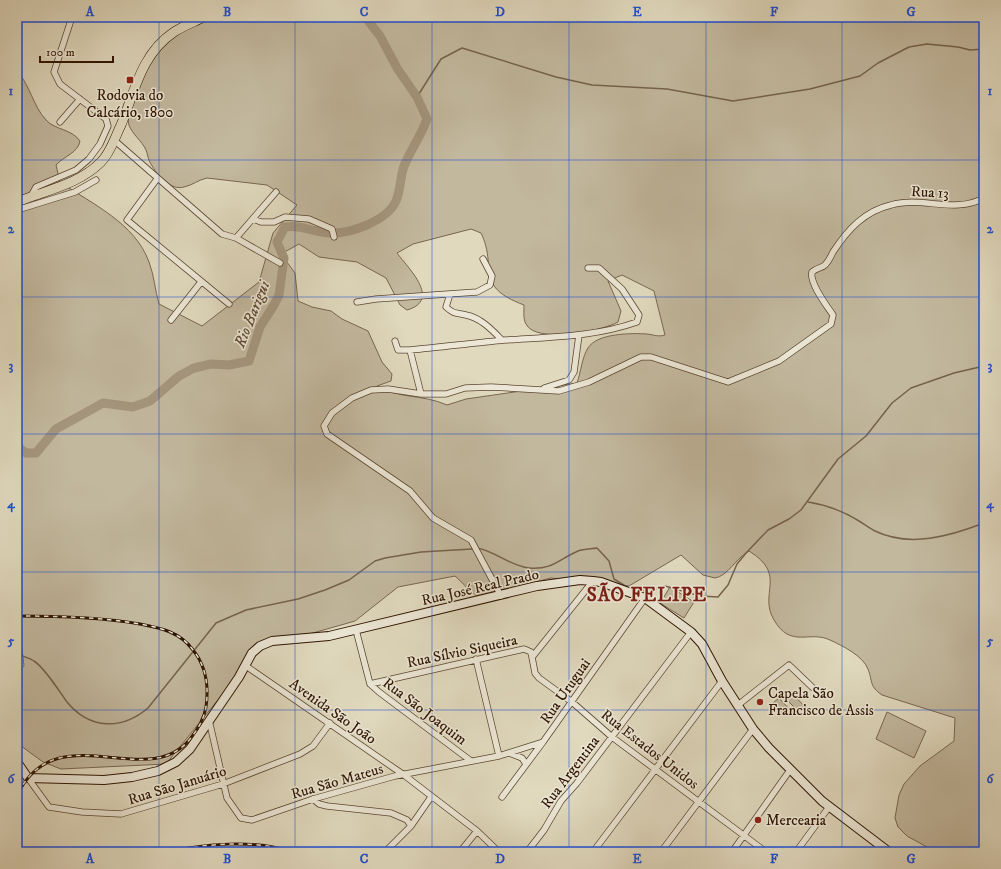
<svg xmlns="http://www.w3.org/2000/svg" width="1001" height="869" font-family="'IM FELL DW Pica',serif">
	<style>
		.green { fill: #c2b89e; stroke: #786650; fill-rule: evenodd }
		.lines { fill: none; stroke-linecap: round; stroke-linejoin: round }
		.stream { stroke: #75624c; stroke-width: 1.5 }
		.river { stroke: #a4967e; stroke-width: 9 }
		.street-casing { stroke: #5b4630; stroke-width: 7 }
		.secondary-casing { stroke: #2f1501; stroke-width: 10 }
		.primary-casing { stroke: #2f1501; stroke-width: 10 }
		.street { stroke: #ebe6d5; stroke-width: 5.5 }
		.secondary { stroke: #ebe6d5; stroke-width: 8 }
		.primary { stroke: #e0d9be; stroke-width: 9 }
		.rail-casing { stroke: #2f1501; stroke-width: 3 }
		.rail { stroke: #ebe6d5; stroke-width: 1.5; stroke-dasharray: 4.5; stroke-linecap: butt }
		.grid { fill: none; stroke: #1d4ed8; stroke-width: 1; stroke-opacity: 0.55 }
		.poi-dot { fill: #8f2418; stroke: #ebe6d5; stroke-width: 1.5 }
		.labels { text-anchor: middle; stroke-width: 3; stroke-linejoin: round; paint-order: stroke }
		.poi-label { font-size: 15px; fill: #2f1501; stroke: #ebe6d5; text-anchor: start }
		.street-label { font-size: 15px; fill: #2f1501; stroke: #ebe6d5 }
		.water-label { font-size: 16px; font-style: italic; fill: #5e4933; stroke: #ebe6d5 }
		.district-label { font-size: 19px; font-weight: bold; letter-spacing: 1px; fill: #7a1f14; stroke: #ebe6d5 }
		.neatline { fill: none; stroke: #1d4ed8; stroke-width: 1.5 }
		.grid-label { font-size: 13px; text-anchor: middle; font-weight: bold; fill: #1d4ed8 }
	</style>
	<rect width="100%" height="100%" fill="#e0d9be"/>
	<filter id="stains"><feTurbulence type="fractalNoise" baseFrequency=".005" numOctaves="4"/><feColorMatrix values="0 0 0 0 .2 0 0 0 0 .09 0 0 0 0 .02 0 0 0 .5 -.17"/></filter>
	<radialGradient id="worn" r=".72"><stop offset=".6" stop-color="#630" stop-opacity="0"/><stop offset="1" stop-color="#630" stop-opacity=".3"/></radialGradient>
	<path class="green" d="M210 17H984V852H936L907 836 898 827 895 818 899 795 904 784 920 766 954 741 955 718 882 695C869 686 873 682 868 669 863 656 843 646 830 640 809 630 791 649 774 620 758 593 788 575 749 551 736 558 728 576 715 578L703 575 681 555 629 586 551 578 479 597C470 592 463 583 455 576L398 587 355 621 260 648 166 764 61 769 43 762 17 743V672L24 666 21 641 17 640V71C30 85 33 106 46 120 55 130 72 129 80 141 78 153 64 156 56 165L60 182C92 204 135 223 149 262 154 275 155 290 159 304L202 326 259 282 273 233 297 205 267 185 207 178C198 180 193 185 184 187 171 191 157 175 151 164 148 160 148 155 146 150 142 141 132 134 129 125 124 106 144 65 156 51 169 35 191 26 210 17ZM471 229 481 233C498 268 473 286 524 305 524 311 523 319 526 324 535 344 603 331 618 322L621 311 608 281 622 275 654 291 665 335C658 337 655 335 647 334 632 333 597 333 588 348 582 357 581 372 577 383L466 399 447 405C422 394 399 399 377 386L391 381 392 374 382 362 368 331 342 319 331 311 312 307 298 301 295 273 281 254 299 244 319 257 357 262 386 278 400 305 407 310C442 300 408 268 397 253L413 244Z
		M670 587 694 602 684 618 660 603Z
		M793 694 804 706 798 711 787 700Z
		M779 698 791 711 785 716 773 703Z
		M887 712 926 731 914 758 876 739Z"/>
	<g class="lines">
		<path class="stream" d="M417 97 441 59 462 48 556 77 592 85 667 89 733 101 810 89 860 76 878 63 909 47 927 44 958 47 970 50 984 49
			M808 502C827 505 843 511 859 521 864 524 869 528 875 531 910 548 950 536 984 523
			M477 548C495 551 510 566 529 568 553 570 559 559 578 551 584 549 591 549 597 548L609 561 614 579 627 587
			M633 589 648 591 665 586 700 596 718 597 728 585 737 564 747 552 768 530 789 519 801 510 838 459 866 436 892 403 911 388 954 373 984 366
			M17 654C22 656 30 658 34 661 45 668 59 691 67 702 90 730 122 730 148 708L216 623 246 610 298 599 325 590 349 580 375 561 385 558 421 552 472 549"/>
		<path class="river" d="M17 446 26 453H36L56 429 103 403 133 407 150 401 179 376 194 368 211 364 229 365 249 361 260 327 274 305 279 295 284 258 277 242 285 227C301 224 315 233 330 233 350 234 387 221 396 201 401 189 400 177 404 166 411 149 421 136 427 119L417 97 397 68 380 36 365 17"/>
		<g class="street-casing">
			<path id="street" d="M60 122 80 99
				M114 140 222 234 236 238 280 263
				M157 179 127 220 229 304
				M31 196 36 187 76 170 89 159 100 144 108 126 106 119 60 84 54 72 72 17
				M17 210 75 192 96 180
				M253 219 261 222H274L285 217 309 219 332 229 334 237
				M236 238 276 192
				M450 294 446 307C455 315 455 312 466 315 481 318 492 330 502 340
				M357 302 376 299 477 292 490 285 492 276 483 259
				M171 320 201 282
				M395 341 398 350H410C442 347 473 343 505 340 549 337 595 337 637 322L639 315 622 289 599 268H588
				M410 350 421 394
				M544 388 569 380 574 372 579 335
				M501 596 471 540 433 518 410 491 327 434 324 426 332 413 352 398 371 390 388 389 421 394H446L465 388 491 387 559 391 589 382 641 357H651L728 382 779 361 831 324 833 315C827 306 809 283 812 272 816 268 822 268 825 265 829 261 831 256 833 252 848 229 865 211 891 205 922 196 955 214 984 198
				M356 630 370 684 379 692 471 761
				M533 656 593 581
				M476 659 499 756
				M246 666 404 775 477 831 499 852
				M370 684 524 649 531 652 535 673 539 678 572 702 612 737 766 852
				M738 705 789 665 812 687
				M209 720 227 798 241 818 252 820 313 799 395 776 499 756 543 742
				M509 753 522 758 526 764
				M28 778 49 807 82 812 121 814 223 784 300 754 313 746 330 723
				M502 797 543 742 645 598
				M313 799 319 804 327 806 391 813 407 820 411 826
				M385 852 411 826 431 797
				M460 852 477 831
				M527 852 544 830 561 801 577 783 691 632
				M593 852 722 681
				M661 852 753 729
				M732 852 790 770
				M796 852 829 807"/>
		</g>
		<g class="secondary-casing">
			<path id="secondary" d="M17 762 28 778 104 780 132 777 158 771 176 762 190 749 239 677 252 653 260 646 272 641 329 636 537 586 580 580 593 581 601 582 645 598 691 632 702 644 722 681 753 729 769 748 822 801 889 852"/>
		</g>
		<g class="primary-casing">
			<path id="primary" d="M17 202C46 190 78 185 101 162 111 152 115 137 121 125 135 91 141 54 174 32 183 26 194 22 204 17"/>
		</g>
		<use href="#street" class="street"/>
		<use href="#secondary" class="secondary"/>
		<use href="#primary" class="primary"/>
		<g class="rail-casing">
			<path id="rail" d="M17 616C58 616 100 617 140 624 161 628 180 632 193 650 206 666 209 686 206 707 204 719 198 729 190 739 146 793 58 713 17 795
				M17 847 20 852
				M167 852C202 844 256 839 291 852"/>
		</g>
		<use href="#rail" class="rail"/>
	</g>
	<path class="grid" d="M159 17V852M295 17V852M432 17V852M569 17V852M706 17V852M842 17V852M17 160H984M17 297H984M17 434H984M17 572H984M17 710H984"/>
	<g class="poi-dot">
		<rect x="126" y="76" width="8" height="8" rx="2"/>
		<circle cx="760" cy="702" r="4"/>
		<circle cx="758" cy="820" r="4"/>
	</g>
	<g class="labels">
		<g class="poi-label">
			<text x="130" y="100" text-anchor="middle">Rodovia do<tspan x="130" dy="17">Calcário, 1800</tspan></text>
			<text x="768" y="698">Capela São<tspan x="768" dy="17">Francisco de Assis</tspan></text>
			<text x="766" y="825">Mercearia</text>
		</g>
		<g class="street-label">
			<text transform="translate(930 192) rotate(3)" y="5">Rua 13</text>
			<text transform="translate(480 587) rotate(-13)" y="5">Rua José Real Prado</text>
			<text transform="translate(462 651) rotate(-12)" y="5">Rua Sílvio Siqueira</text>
			<text transform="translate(565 691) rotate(-55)" y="5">Rua Uruguai</text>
			<text transform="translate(333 711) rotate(35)" y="5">Avenida São João</text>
			<text transform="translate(425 711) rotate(37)" y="5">Rua São Joaquim</text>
			<text transform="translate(650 749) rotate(38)" y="5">Rua Estados Unidos</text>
			<text transform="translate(570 772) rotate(-53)" y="5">Rua Argentina</text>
			<text transform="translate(337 781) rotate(-16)" y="5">Rua São Mateus</text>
			<text transform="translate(177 785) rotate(-17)" y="5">Rua São Januário</text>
		</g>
		<g class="water-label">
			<text transform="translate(251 314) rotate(-68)" y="6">Rio Barigui</text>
		</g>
		<g class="district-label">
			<text x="647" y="601">SÃO FELIPE</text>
		</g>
	</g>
	<rect width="1001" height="869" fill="none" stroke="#e0d9be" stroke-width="44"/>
	<path d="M40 56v6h73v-6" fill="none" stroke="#2f1501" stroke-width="2"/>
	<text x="46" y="56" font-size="12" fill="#2f1501" stroke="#ebe6d5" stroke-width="3" paint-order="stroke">100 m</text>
	<rect x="22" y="22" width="957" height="825" class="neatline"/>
	<g class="grid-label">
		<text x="90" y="16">A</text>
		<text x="227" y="16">B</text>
		<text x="364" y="16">C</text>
		<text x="500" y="16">D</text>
		<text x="637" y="16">E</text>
		<text x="774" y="16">F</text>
		<text x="911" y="16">G</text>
		<text x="11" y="95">1</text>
		<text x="990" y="95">1</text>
		<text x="11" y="233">2</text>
		<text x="990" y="233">2</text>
		<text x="11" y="370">3</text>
		<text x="990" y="370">3</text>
		<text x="11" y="508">4</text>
		<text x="990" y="508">4</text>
		<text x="11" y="645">5</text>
		<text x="990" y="645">5</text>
		<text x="11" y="783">6</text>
		<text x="990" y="783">6</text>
		<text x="90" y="863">A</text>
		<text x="227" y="863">B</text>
		<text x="364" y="863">C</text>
		<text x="500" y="863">D</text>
		<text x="637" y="863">E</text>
		<text x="774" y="863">F</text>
		<text x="911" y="863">G</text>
	</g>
	<rect width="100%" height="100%" filter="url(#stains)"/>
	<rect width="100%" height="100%" fill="url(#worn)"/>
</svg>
